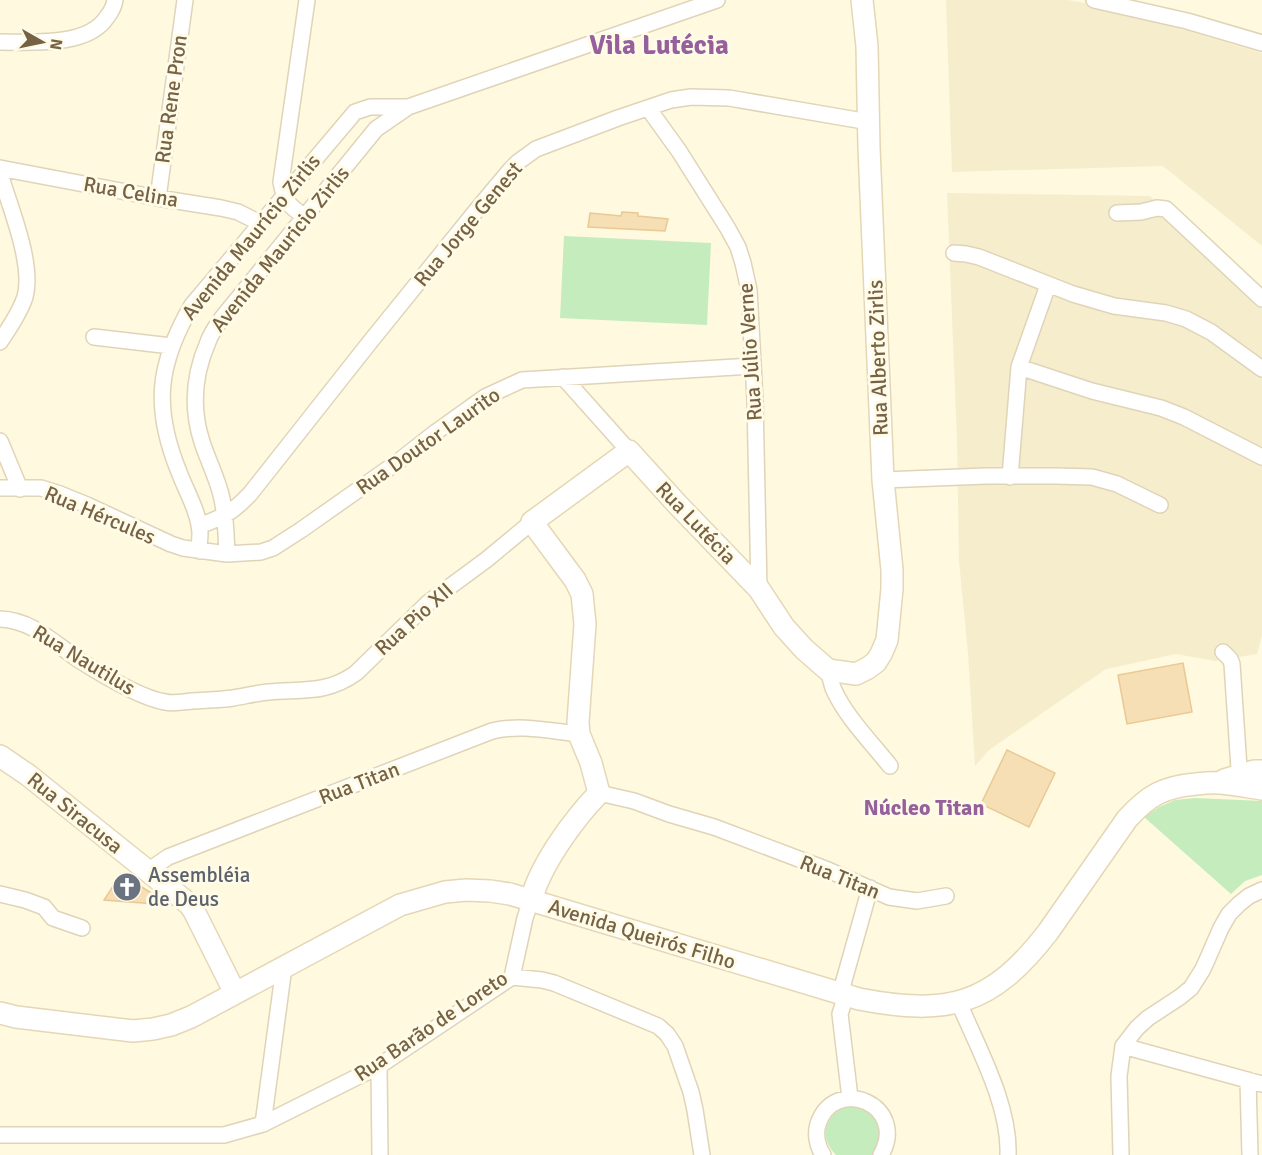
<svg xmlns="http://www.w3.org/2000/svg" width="1262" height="1155" font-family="Signika,sans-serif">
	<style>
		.residential { fill: #f6edcd }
		.green { fill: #c5ecbd }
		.building { fill: #f6deb5; stroke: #e9c994; stroke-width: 1.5 }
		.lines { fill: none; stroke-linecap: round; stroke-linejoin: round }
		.street-casing { stroke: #e0d4b8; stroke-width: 18 }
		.secondary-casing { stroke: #e5d7b5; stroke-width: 24 }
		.street { stroke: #fff; stroke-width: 15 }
		.secondary { stroke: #fff; stroke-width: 21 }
		.labels { text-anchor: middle; stroke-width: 6; stroke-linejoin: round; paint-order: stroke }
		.street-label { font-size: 21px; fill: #766245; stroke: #fffbe7 }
		.worship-label { font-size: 21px; fill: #5b616d; stroke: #fffbe7; text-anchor: start }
		.neighbourhood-label { font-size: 22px; font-weight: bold; fill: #95609b; stroke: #fffbe7 }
		.district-label { font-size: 27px; font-weight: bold; fill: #95609b; stroke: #fffbe7 }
	</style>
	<rect width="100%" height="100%" fill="#fef9df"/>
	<path class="residential" d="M946 0H1068L1107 7 1262 53V246L1163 166 952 172Z
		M947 193 1150 196 1262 300V635L1257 654 1215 661 1176 654 1106 669 989 750 975 766 968 653 959 561 957 439Z"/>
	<path class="green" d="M564 236 711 243 707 325 560 318Z
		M1195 798 1262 801V875L1245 881 1231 894 1144 817 1159 807 1175 800Z
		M852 1105C872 1107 887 1123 879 1142 877 1148 876 1151 872 1155H836C816 1135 827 1111 852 1105Z"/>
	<path class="building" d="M622 212 638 213V216L668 219 665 231 588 227 590 213 621 216Z
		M1183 663 1192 712 1127 724 1118 675Z
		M1007 750 1055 773 1029 827 981 804Z
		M121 874 164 901 170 905 104 900Z"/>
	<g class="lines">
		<g class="street-casing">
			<path id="street" d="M1094 0 1187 21 1262 43
				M0 42C32 42 88 47 107 17 111 12 114 7 115 0
				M648 108 679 151 727 227 738 247 743 263 749 290 755 400 759 589
				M0 168 158 198 221 208 238 212 260 223
				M0 174C10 207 34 264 25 297 20 313 9 328 0 342
				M158 198 185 0
				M1117 213 1141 212 1157 208 1166 209 1262 299
				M305 217C289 206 284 201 281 182L307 0
				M954 253 966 254 979 257 1073 294 1114 306 1166 313 1186 319 1211 332 1262 369
				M94 337 171 346
				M1019 367 1092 391 1161 408 1184 417 1262 457
				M563 377 629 451
				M0 441 20 489
				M1010 477 1019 367 1048 285
				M883 480 986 476H1056L1092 477 1117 484 1160 505
				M0 488H41L60 494 87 505 171 544 183 548 227 554 261 552 273 548 301 530 399 461 436 432 485 397 522 380 752 366
				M199 526C223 517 232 513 250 494L370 342 480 206 511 169 518 162 536 149 618 118 671 100 691 97 729 98 869 122
				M199 551C199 545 200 539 200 533 199 512 186 491 179 472 153 408 157 365 192 305L355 112 370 107H408
				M227 554C226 536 226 517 222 499 218 479 208 461 202 442 191 408 194 374 208 342 211 333 217 325 222 318L376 129 408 107 717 0
				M0 619C32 620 54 643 79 660 101 674 140 698 165 702 173 704 183 702 192 701 206 700 219 700 233 698 245 696 257 693 269 692 302 689 327 694 356 673L429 602 486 560 532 522
				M1223 652 1230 659 1232 664 1240 783
				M828 670C830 676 831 682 833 688 845 716 871 742 890 766
				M599 793 634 801 669 814 714 827 828 870 889 897 917 901 946 896
				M148 871 168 857 492 731C520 724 550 731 579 734
				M0 894 25 900 44 907 53 918 82 928
				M512 977 542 980 554 983 658 1026 667 1034 675 1046 691 1092 695 1110 702 1155
				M959 1003C978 1048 1010 1105 1008 1155
				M1123 1046 1262 1084
				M379 1066 380 1155
				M1248 1080 1250 1155
				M850 1098 840 1014 846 995 843 984 870 888
				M263 1124 284 967
				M0 1135H224L263 1124 379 1066 512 977 525 918 531 900
				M823 1155C817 1146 815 1134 818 1124 835 1074 909 1105 881 1155
				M1121 1155 1119 1076 1123 1046 1137 1028 1148 1018 1180 997 1191 988 1203 969 1221 928 1229 914 1239 904 1249 896 1262 890"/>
		</g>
		<g class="secondary-casing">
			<path id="secondary" d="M0 756 28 775 189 904 194 911 235 993
				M1224 780 1254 771H1262
				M531 900C541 864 573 820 599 793L591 763 579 734 578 722 585 624 582 594 575 580 532 522 629 451 678 505 759 589 784 627 804 649 828 670 856 674 868 668 876 662 881 654 887 640 892 589V570L883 480 869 148 867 46 862 0
				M0 1013 16 1017 133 1031 153 1029 171 1025 191 1017 400 905 445 892 466 890 490 891 510 894 859 999C948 1016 991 1006 1048 932L1127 819C1149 795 1163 787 1196 784 1204 783 1212 782 1220 783 1234 784 1248 787 1262 789"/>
		</g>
		<use href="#street" class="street"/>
		<use href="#secondary" class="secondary"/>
	</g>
	<defs>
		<g id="church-disc" transform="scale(1.5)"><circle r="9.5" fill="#6b7280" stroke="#fffbe7"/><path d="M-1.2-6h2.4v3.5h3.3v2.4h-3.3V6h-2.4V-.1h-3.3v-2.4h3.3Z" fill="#fff"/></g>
	</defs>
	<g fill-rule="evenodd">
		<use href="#church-disc" x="127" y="887"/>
	</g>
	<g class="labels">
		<g class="street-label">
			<text transform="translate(171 99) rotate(-82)" y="7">Rua Rene Pron</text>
			<text transform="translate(131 192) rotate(10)" y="7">Rua Celina</text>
			<text transform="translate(468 224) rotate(-50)" y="7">Rua Jorge Genest</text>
			<text transform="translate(251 237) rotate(-51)" y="7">Avenida Maurício Zirlis</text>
			<text transform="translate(280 249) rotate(-51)" y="7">Avenida Mauricio Zirlis</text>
			<text transform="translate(750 352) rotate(-94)" y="7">Rua Júlio Verne</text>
			<text transform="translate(878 358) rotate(-92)" y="7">Rua Alberto Zirlis</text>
			<text transform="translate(428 441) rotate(-35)" y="7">Rua Doutor Laurito</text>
			<text transform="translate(100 515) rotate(23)" y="7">Rua Hércules</text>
			<text transform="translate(696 523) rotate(46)" y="7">Rua Lutécia</text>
			<text transform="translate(414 619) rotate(-42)" y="7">Rua Pio XII</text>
			<text transform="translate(84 660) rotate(31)" y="7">Rua Nautilus</text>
			<text transform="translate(359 783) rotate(-21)" y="7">Rua Titan</text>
			<text transform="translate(75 813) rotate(39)" y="7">Rua Siracusa</text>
			<text transform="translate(840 877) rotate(22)" y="7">Rua Titan</text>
			<text transform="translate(642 934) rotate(17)" y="7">Avenida Queirós Filho</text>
			<text transform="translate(431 1026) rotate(-34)" y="7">Rua Barão de Loreto</text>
		</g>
		<g class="worship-label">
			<text x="148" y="882">Assembléia<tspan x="148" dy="24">de Deus</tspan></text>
		</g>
		<g class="neighbourhood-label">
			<text x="924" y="815">Núcleo Titan</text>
		</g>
		<g class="district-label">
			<text x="659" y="54">Vila Lutécia</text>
		</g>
	</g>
	<g transform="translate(42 42) rotate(99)" stroke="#fffbe7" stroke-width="4.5" paint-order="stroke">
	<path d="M0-4.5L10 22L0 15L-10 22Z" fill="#766245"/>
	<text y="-9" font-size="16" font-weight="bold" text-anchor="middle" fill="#766245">N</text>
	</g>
</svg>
